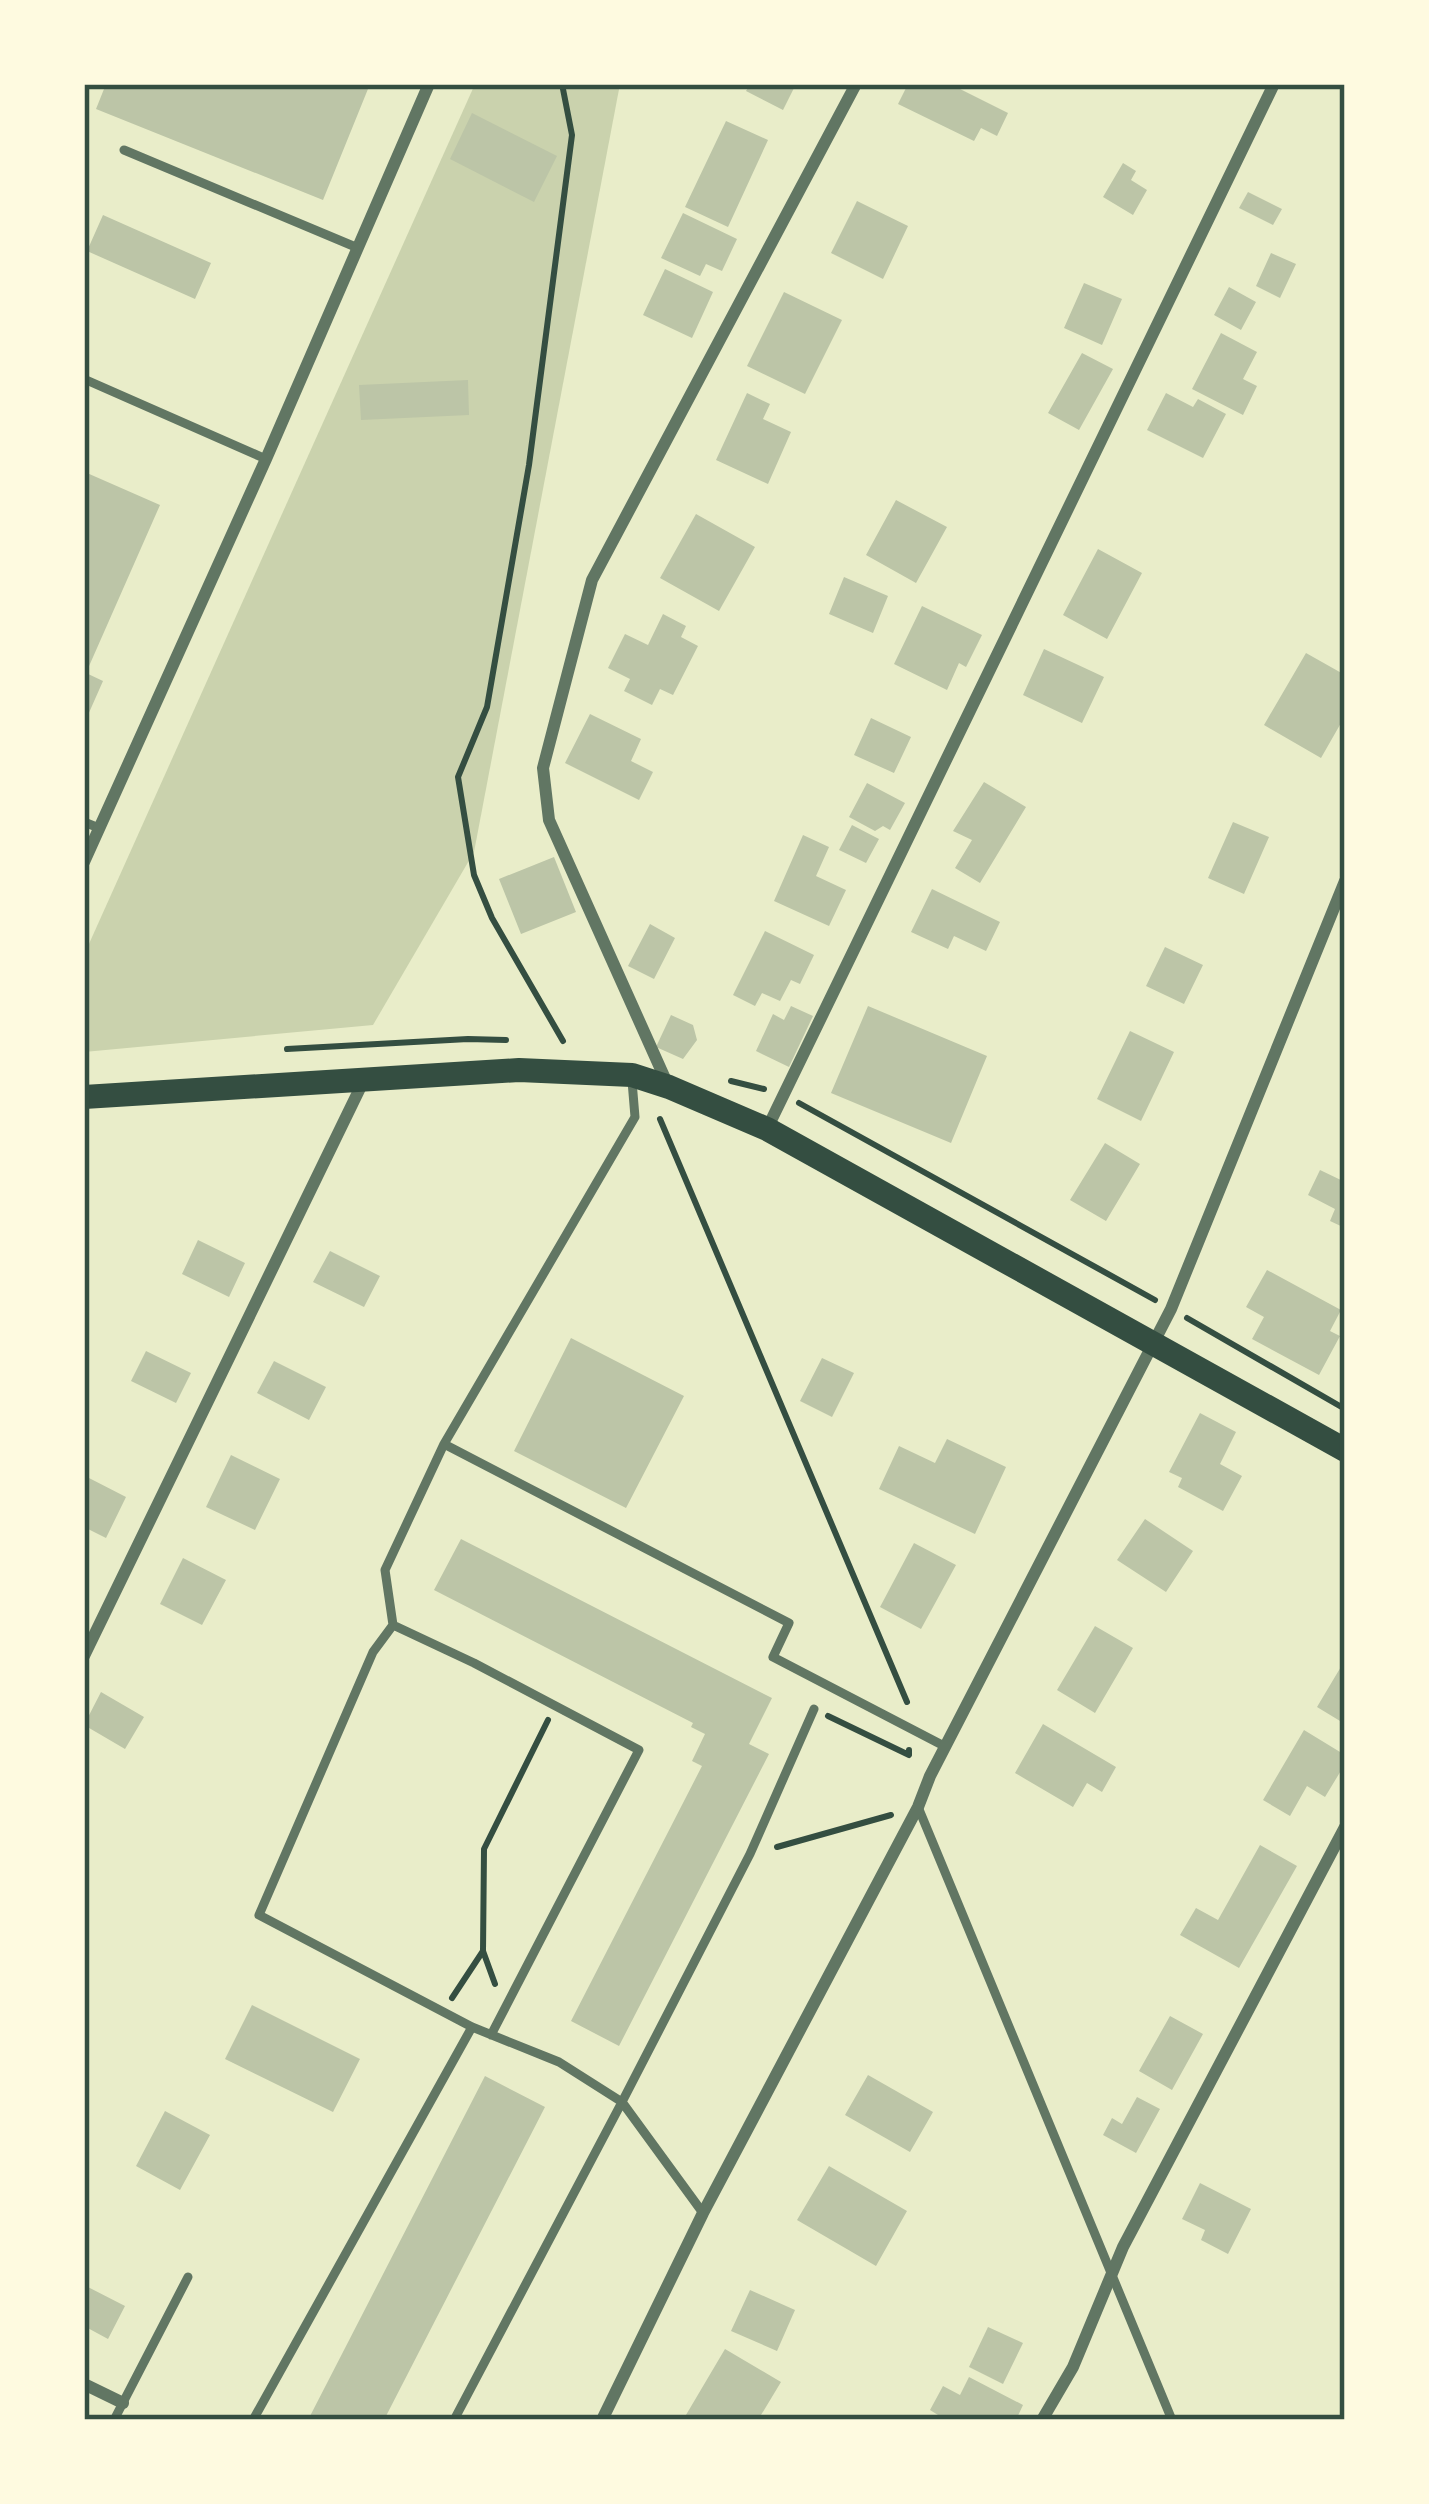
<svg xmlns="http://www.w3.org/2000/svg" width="1429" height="2504" font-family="Arial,sans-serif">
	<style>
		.green { fill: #cad2ad }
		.building { fill: #bcc5a7 }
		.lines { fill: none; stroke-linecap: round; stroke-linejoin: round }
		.path { stroke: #344e41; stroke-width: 6 }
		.service { stroke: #617663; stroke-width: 9 }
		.minor { stroke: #617663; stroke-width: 12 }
		.secondary { stroke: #344e41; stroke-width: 24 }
		.neatline { fill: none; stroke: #344e41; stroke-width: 4.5 }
	</style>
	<rect width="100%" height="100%" fill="#e9edc9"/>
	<path class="green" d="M475 84H620L474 852 373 1025 84 1052V955Z"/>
	<path class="building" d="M106 84H370L323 200 96 109Z
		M750 84H796L783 110 746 91Z
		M908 84H950L1008 113 997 136 981 128 974 141 898 104Z
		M472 113 557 156 534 202 450 159Z
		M726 121 768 140 728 227 685 207Z
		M1123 163 1136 171 1131 180 1147 190 1133 215 1103 197Z
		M1248 192 1282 209 1273 225 1239 208Z
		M857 201 908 226 883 279 831 253Z
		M683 213 737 239 722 271 706 264 700 276 661 258Z
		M103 215 211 263 195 299 87 251Z
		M1271 253 1296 264 1280 298 1256 286Z
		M665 269 713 292 692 338 643 315Z
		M1084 283 1122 299 1102 345 1064 328Z
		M1229 287 1256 302 1241 330 1214 315Z
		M784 292 842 320 805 394 747 366Z
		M1221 333 1257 352 1243 379 1257 386 1243 415 1192 389Z
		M1082 353 1113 369 1079 430 1048 413Z
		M468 380 469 415 361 420 359 385Z
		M747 393 770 404 763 419 791 432 768 484 716 460Z
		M1166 393 1193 407 1198 399 1226 414 1203 458 1147 430Z
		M87 473 160 505 86 673 103 681 84 724V479Z
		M896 500 947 527 916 583 866 555Z
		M696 514 755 547 719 611 660 578Z
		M1098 549 1142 573 1107 639 1063 615Z
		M844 577 888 596 873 633 829 614Z
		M922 606 982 635 966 667 959 663 947 690 894 664Z
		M663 614 686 626 681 637 698 646 673 695 660 689 652 705 624 691 630 679 608 668 625 634 648 645Z
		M1044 649 1104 677 1082 723 1023 695Z
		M1306 653 1345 675V716L1321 758 1264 725Z
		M590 714 641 739 631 761 653 772 639 800 565 763Z
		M871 718 911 737 894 773 854 755Z
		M984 782 1026 807 980 883 955 868 972 840 953 831Z
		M867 783 905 803 890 830 883 826 875 831 849 817Z
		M1233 822 1269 837 1244 894 1208 878Z
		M852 825 879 839 866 863 839 850Z
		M803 835 829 847 816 876 846 890 829 926 774 901Z
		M554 857 576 912 521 934 499 879Z
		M932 889 1000 922 986 951 954 936 948 949 911 932Z
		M650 924 675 938 654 979 628 966Z
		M765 931 814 955 800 984 791 980 780 1001 762 993 755 1006 733 995Z
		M1165 947 1203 965 1184 1004 1146 986Z
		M791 1006 813 1016 789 1067 756 1051 773 1014 784 1020Z
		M868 1006 987 1056 951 1143 831 1093Z
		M671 1015 693 1025 697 1040 683 1059 656 1047Z
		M1130 1031 1174 1052 1141 1121 1097 1099Z
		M1105 1143 1140 1164 1106 1221 1070 1200Z
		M1320 1170 1345 1182V1228L1330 1221 1335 1209 1308 1195Z
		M198 1240 245 1263 229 1297 182 1274Z
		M330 1251 380 1276 364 1307 313 1282Z
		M1267 1270 1341 1310 1330 1331 1340 1336 1319 1375 1252 1339 1264 1317 1246 1307Z
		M571 1338 684 1396 626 1508 514 1451Z
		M146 1351 191 1373 176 1403 131 1381Z
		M822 1358 854 1373 832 1417 800 1401Z
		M274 1361 326 1387 309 1420 257 1393Z
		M1200 1413 1236 1432 1220 1464 1242 1476 1223 1511 1178 1487 1182 1478 1169 1472Z
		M947 1439 1006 1467 975 1534 879 1489 899 1446 935 1463Z
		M231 1455 280 1479 255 1530 206 1507Z
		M89 1478 126 1497 106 1538 84 1527V1489Z
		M1145 1519 1193 1551 1166 1592 1117 1560Z
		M461 1539 772 1698 749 1744 769 1754 619 2046 571 2021 702 1766 692 1761 705 1734 691 1727 693 1723 434 1590Z
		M914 1543 956 1565 921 1629 880 1607Z
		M183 1558 226 1580 202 1625 160 1604Z
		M1095 1626 1133 1648 1095 1713 1057 1690Z
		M1345 1660V1724L1317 1707Z
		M101 1692 144 1717 125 1749 84 1725Z
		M1043 1724 1116 1767 1102 1792 1087 1783 1073 1807 1015 1773Z
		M1304 1730 1345 1755V1764L1325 1797 1307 1786 1290 1816 1263 1800Z
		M1260 1845 1297 1866 1239 1968 1180 1935 1196 1908 1218 1920Z
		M252 2005 360 2059 333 2112 225 2059Z
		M1170 2016 1203 2034 1172 2090 1139 2071Z
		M868 2075 933 2112 910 2152 845 2115Z
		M485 2076 545 2107 384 2420H308Z
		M1137 2097 1160 2109 1136 2153 1103 2135 1112 2118 1122 2124Z
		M165 2111 210 2135 180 2190 136 2166Z
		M829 2166 907 2211 876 2266 797 2220Z
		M1200 2183 1251 2209 1228 2254 1201 2240 1205 2230 1182 2219Z
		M84 2285 125 2306 108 2339 84 2326Z
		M750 2290 795 2310 777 2351 731 2331Z
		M988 2327 1023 2343 1003 2384 969 2367Z
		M725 2349 781 2382 758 2420H683Z
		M969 2377 1023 2405 1016 2420H946L930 2410 943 2386 960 2395Z"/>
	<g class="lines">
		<path class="path" d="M562 84 572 135 529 465 487 707 458 777 474 875 492 918 563 1041
			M287 1049 468 1039 506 1040
			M731 1081 764 1089
			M799 1103 1155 1300
			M660 1119 907 1702
			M1187 1318 1345 1409
			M828 1716 909 1755V1750
			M777 1847 891 1815
			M495 1984 483 1951 484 1849 548 1720
			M452 1998 483 1951"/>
		<path class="service" d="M124 150 358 248
			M84 379 266 459
			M84 822 99 828
			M444 1444 789 1623 773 1657 946 1747
			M393 1625 474 1663 639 1750 491 2035
			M918 1807 1172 2420
			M703 2213 622 2102 750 1854 814 1709
			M114 2420 188 2277
			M253 2420 472 2027
			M454 2420 622 2102 559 2062 472 2027 259 1915 373 1652 393 1625 385 1570 444 1444 635 1117 632 1081"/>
		<path class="minor" d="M84 862 266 459 429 84
			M667 1083 549 820 543 768 592 580 856 84
			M767 1129 1274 84
			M84 1656 364 1080
			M84 2384 123 2403
			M602 2420 703 2213 918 1807 930 1776 1171 1309 1345 881
			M1042 2420 1073 2367 1123 2247 1345 1827"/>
		<path class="secondary" d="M84 1097 519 1070 632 1075 669 1087 767 1129 1345 1450"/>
	</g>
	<rect width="1429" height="2504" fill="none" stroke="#fefae0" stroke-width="174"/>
	<rect x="87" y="87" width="1255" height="2330" class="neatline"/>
</svg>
